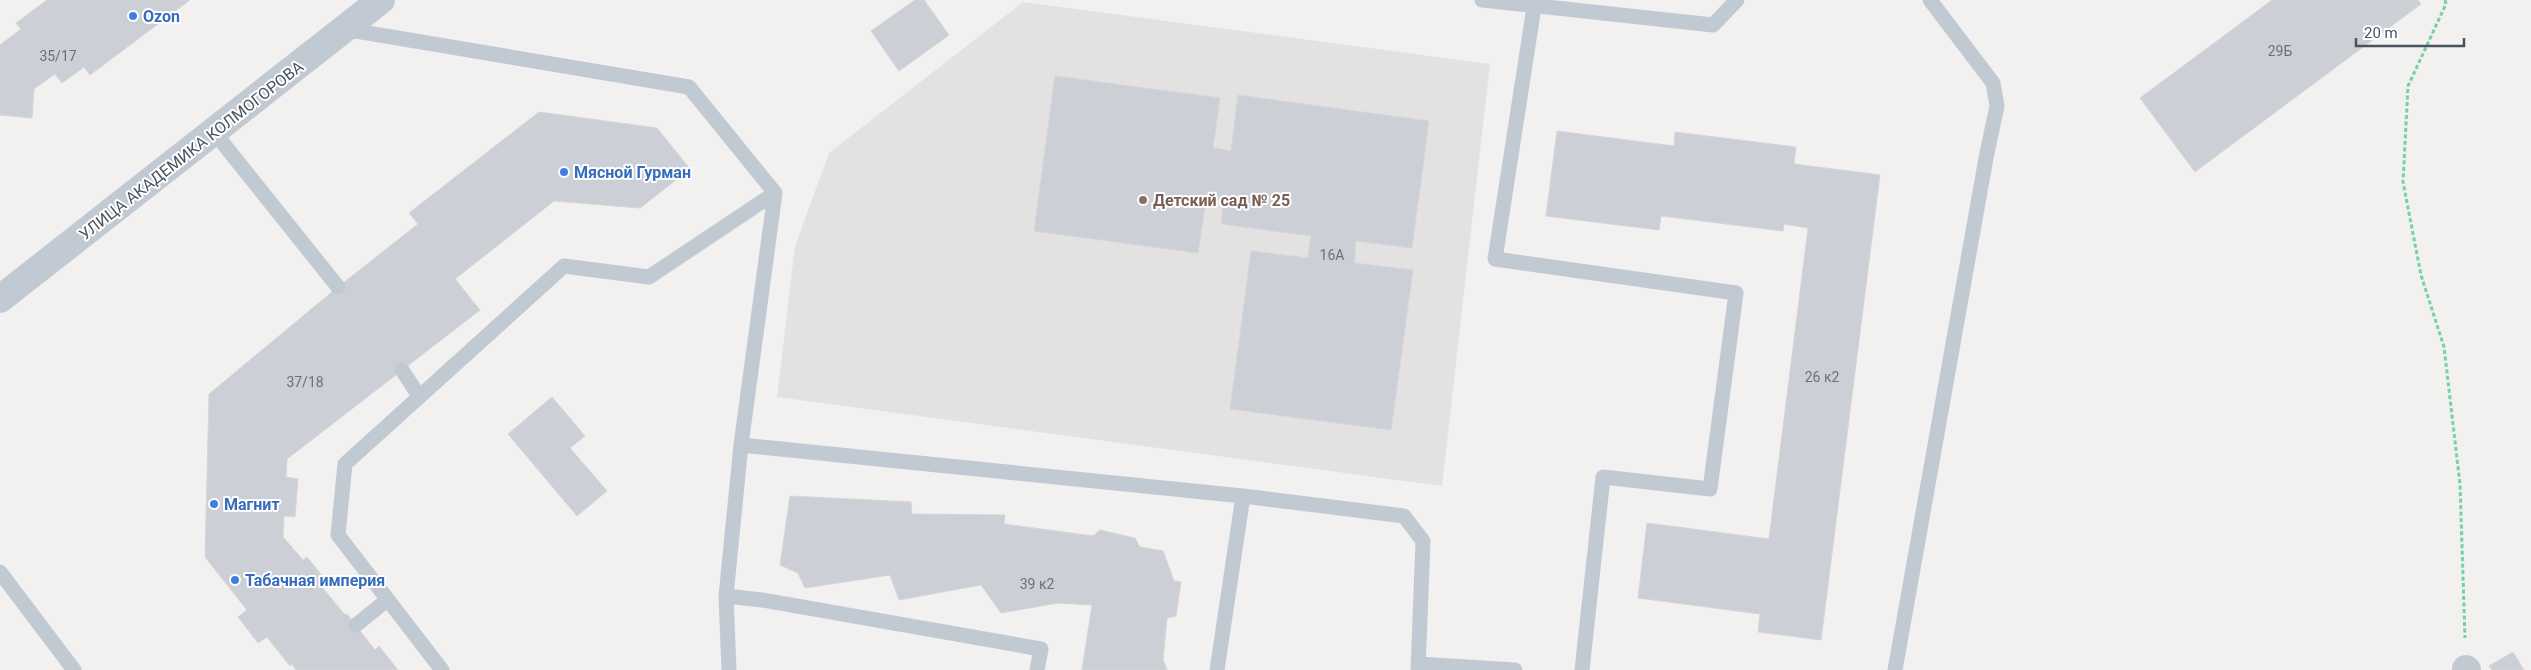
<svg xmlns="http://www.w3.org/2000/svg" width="2531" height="670" font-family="Roboto,sans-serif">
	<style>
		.education { fill: #e4e1e2 }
		.building { fill: #cccfd5; stroke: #d4d6dc }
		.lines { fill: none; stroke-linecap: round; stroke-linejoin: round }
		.path { stroke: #73d2a6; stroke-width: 3; stroke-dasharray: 4 2.5; stroke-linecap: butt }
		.lane { stroke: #c1cad3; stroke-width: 15 }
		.street { stroke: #c1cad3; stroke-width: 28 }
		.shop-dot { fill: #3f7fe0; stroke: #fff; stroke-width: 2 }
		.education-dot { fill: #8d6e63; stroke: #fff; stroke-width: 2 }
		.labels { text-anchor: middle; stroke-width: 4; stroke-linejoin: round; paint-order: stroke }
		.number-label { font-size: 14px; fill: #68727c }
		.shop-label { font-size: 16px; font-weight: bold; fill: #366cbe; stroke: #fff; text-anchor: start }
		.street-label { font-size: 16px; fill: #47535f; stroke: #fff }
		.education-label { font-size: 16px; font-weight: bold; fill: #785e54; stroke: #fff; text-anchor: start }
	</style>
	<rect width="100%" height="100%" fill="#f3f0f0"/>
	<path class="education" d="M1023 2 1490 64 1442 486 777 397 795 246 829 153Z"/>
	<path class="building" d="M47 0H190L90 75 84 67 62 83 55 74 34 89 32 118 0 115V45L21 29 16 23Z
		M915 0H924L949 35 899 71 871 31Z
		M2272 0H2418L2421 4 2195 172 2140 98Z
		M1055 76 1220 98 1213 148 1231 151 1238 95 1429 121 1412 248 1356 241 1354 263 1413 270 1391 430 1230 409 1251 251 1308 258 1311 236 1221 224 1224 201 1206 199 1198 253 1034 231Z
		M539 112 657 128 690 169 640 208 554 201 455 279 480 310 287 459 286 477 298 479 295 517 284 516 283 537 303 560 307 557 328 583 322 587 345 615 347 614 375 650 379 646 398 670H296L292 664 290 666 267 637 258 643 238 617 247 610 205 557 209 394 338 287 418 224 409 213Z
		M1557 131 1674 146 1675 132 1796 147 1794 164 1880 175 1821 640 1758 632 1760 614 1638 598 1647 523 1769 539 1808 228 1784 224 1783 231 1661 216 1659 230 1546 216Z
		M552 397 585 436 570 448 607 491 577 516 508 434Z
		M790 496 911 502 912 514 1005 515 1004 524 1093 536 1100 530 1135 538 1140 547 1163 551 1174 581 1181 582 1176 616 1167 618 1163 659 1167 670H1082L1092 605 1058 603 1001 613 981 585 899 600 890 575 805 588 798 573 780 565Z
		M2513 652 2524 670H2492L2489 666Z"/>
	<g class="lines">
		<path class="path" d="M2445 0 2446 4 2408 86 2403 182 2421 275 2444 347 2460 484 2465 638"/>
		<path class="lane" d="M1482 0 1713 25 1737 0
			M1534 7 1495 259 1736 293 1710 489 1603 477 1582 670
			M344 29 689 87 775 193 649 277 564 266 345 464 338 535 442 670
			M214 132 338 287
			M402 370 419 396
			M741 445 775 193
			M0 572 74 670
			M726 596 762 600 1041 649 1037 670
			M356 625 387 600
			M1419 664 1515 670
			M729 670 726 596 741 445 1243 496 1404 516 1423 541 1418 670
			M1217 670 1243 496
			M1895 670 1986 158 1997 106 1993 83 1930 0"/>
		<path class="street" d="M0 299 381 0
			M2466 669 2467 670"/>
	</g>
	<g class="shop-dot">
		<circle cx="133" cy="16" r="5"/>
		<circle cx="564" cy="172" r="5"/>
		<circle cx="214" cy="504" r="5"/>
		<circle cx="235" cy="580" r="5"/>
	</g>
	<circle class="education-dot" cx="1143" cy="200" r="5"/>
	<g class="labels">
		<g class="number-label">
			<text x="2280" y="56">29Б</text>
			<text x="58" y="61">35/17</text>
			<text x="1332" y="260">16А</text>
			<text x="1822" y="382">26 к2</text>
			<text x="305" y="387">37/18</text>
			<text x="1037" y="589">39 к2</text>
		</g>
		<g class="shop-label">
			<text x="143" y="22">Ozon</text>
			<text x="574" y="178">Мясной Гурман</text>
			<text x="224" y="510">Магнит</text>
			<text x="245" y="586">Табачная империя</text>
		</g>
		<g class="street-label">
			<text transform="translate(191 150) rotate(-38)" y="6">УЛИЦА АКАДЕМИКА КОЛМОГОРОВА</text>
		</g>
		<g class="education-label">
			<text x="1153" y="206">Детский сад № 25</text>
		</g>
	</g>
	<path d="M2356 38v8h108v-8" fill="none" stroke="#47535f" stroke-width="2.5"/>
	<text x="2364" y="38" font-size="15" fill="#47535f" stroke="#ffffff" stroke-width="4" paint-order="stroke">20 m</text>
</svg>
